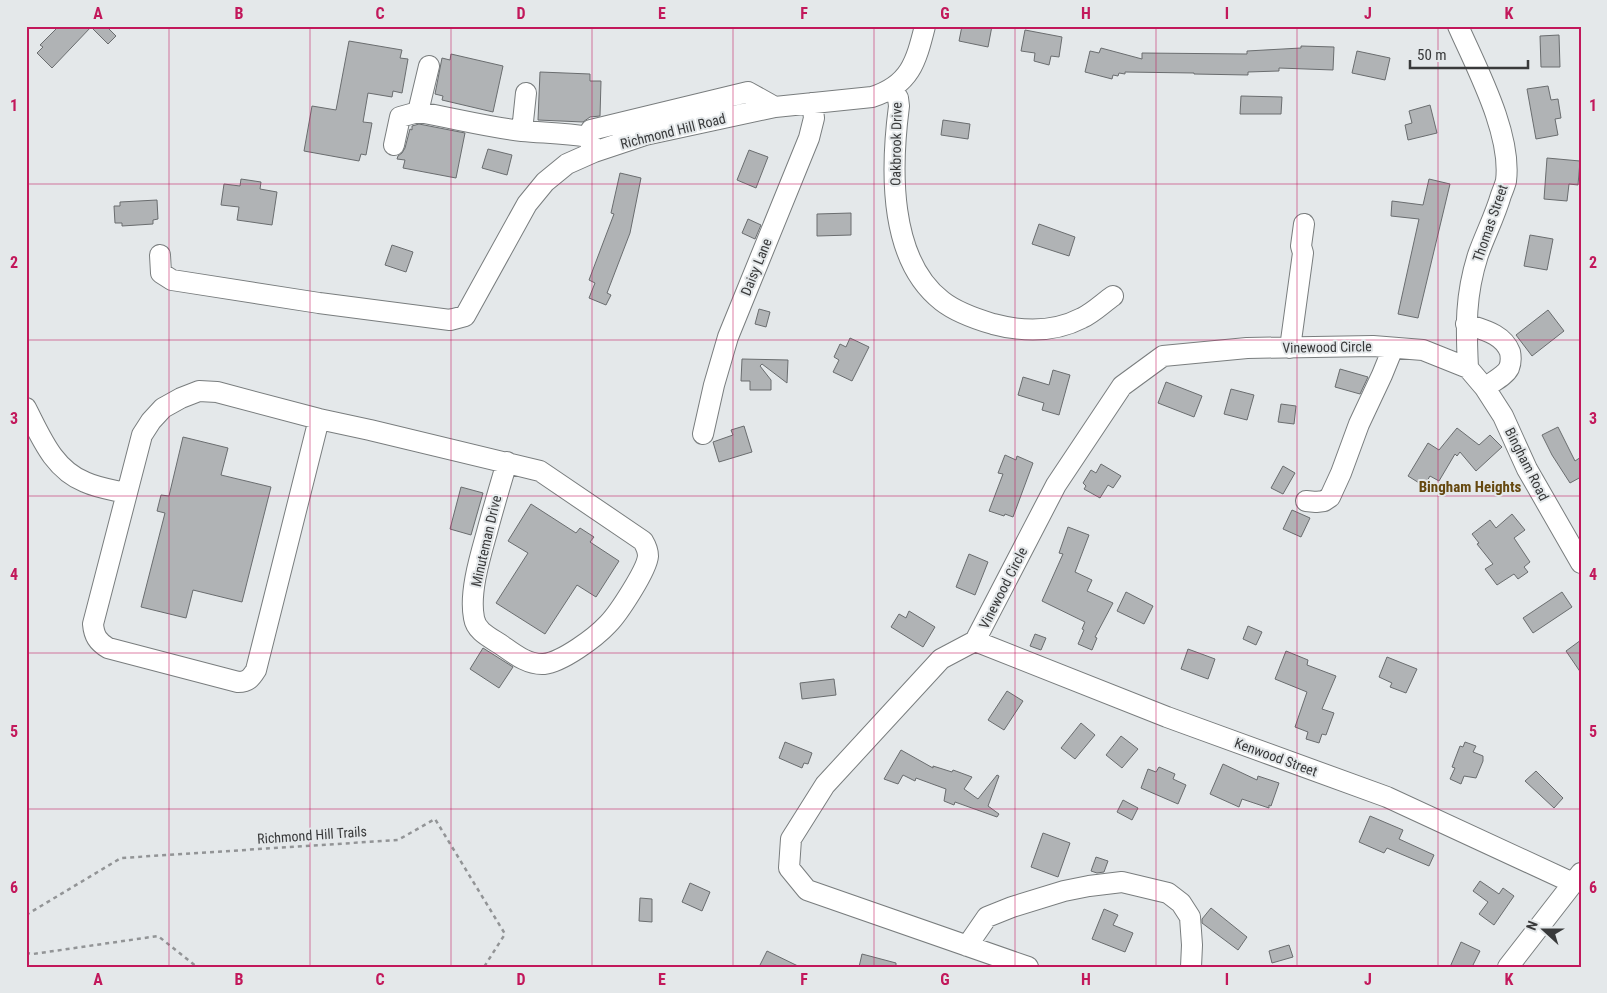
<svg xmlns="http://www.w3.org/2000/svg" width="1607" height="993" font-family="'Roboto Condensed',sans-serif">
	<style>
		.building { fill: #b0b3b5; stroke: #6a6d6f }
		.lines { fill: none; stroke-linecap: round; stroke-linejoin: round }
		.minor-casing { stroke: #797d7e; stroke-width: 22 }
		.path { stroke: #929496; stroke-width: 2.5; stroke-dasharray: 4 4; stroke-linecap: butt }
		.minor { stroke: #fff; stroke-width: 20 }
		.grid { fill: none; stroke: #c2185b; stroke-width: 1; stroke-opacity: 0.55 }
		.labels { text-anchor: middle; stroke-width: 4; stroke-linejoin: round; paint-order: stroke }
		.street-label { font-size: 14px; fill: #393a3b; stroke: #e4e8ea }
		.neighbourhood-label { font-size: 15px; font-weight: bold; fill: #65480f; stroke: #e4e8ea }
		.neatline { fill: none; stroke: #c2185b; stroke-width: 2 }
		.grid-label { font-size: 16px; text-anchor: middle; font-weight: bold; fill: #c2185b }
	</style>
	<rect width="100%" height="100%" fill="#e4e8ea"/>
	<path class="building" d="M59 26H106L116 36 108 44 91 27 52 68 37 53 43 47 40 45Z
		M962 26H992L988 47 959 41Z
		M1025 30 1062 37 1059 57 1051 56 1049 65 1034 61 1035 53 1021 51Z
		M1559 35 1560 67H1541L1540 36Z
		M349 41 402 50 400 58 408 59 402 93 393 91 392 97 368 93 363 122 372 123 366 155 361 154 359 161 304 151 312 106 336 110Z
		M1301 46 1334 47 1333 70 1279 68V71L1248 72V75L1194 74V73L1125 72V74L1119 73 1118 76 1113 75 1112 79 1085 72 1090 51 1099 53 1101 48 1142 59V53L1247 54V51L1301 48Z
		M1357 51 1390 58 1385 80 1352 73Z
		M451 54 503 66 493 112 442 100 443 96 435 94 442 58 450 60Z
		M540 72 590 74V81H601L600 116 590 117 583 122 538 120Z
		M1548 86 1551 100 1558 99 1561 118 1555 119 1558 135 1536 139 1527 89Z
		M1241 96 1282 97 1281 114H1240Z
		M1430 105 1437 133 1408 140 1405 125 1412 123 1409 111Z
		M943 120 970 124 968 139 941 135Z
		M419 124 465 133 456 178 403 168 405 160 397 159 398 156 402 153 405 148 410 129 412 130V126Z
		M488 149 512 155 507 175 482 168Z
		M749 150 768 157 756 188 737 180Z
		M1547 158 1580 161 1578 185 1569 184 1567 201 1544 199Z
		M620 173 641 178 630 233 607 293 611 295 606 305 589 298 595 283 589 280 614 214 611 213Z
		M241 179 261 182 260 189 277 192 272 225 237 220 239 207 221 205 224 184 240 186Z
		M1429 179 1450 184 1418 318 1398 314 1419 219 1391 216 1392 201 1423 205Z
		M157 200 158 219 153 220V224L122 226V223H115L114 206H120V202Z
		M851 213V235L817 236V214Z
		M748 219 761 225 755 239 742 233Z
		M1039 224 1075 237 1069 256 1032 244Z
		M1530 235 1553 239 1547 270 1524 266Z
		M392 245 413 252 406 272 385 265Z
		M759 309 770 312 766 327 755 324Z
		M1548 310 1564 331 1532 356 1516 335Z
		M850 338 869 347 852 381 833 372 839 360 834 357 840 344 846 347Z
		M742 359 788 360 787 383 762 364 760 366 771 380V390H750V381H741Z
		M1340 369 1368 377 1360 394 1335 387Z
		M1053 370 1070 375 1059 415 1042 410 1044 403 1018 395 1023 377 1049 385Z
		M1166 382 1202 396 1194 417 1158 403Z
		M1231 389 1254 395 1247 420 1224 414Z
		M1281 404 1296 406 1294 424 1278 422Z
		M744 426 752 452 719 462 713 442 733 435 731 430Z
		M1558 427 1575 461 1581 457V477L1570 483 1552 455 1542 435Z
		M1457 428 1479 445 1490 435 1502 447 1476 471 1460 452 1457 456 1455 454 1439 481 1430 476 1424 486 1408 476 1428 443 1439 450Z
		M183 437 228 448 221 475 271 487 242 602 193 590 186 618 141 607 165 513 157 511 161 495 169 496Z
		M1005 455 1016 460 1017 456 1033 463 1013 517 1005 514 1004 516 989 511 1003 474 998 473Z
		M1101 464 1121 476 1113 488 1108 485 1100 498 1084 489 1086 486 1083 483 1091 470 1096 473Z
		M1283 466 1295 473 1283 494 1271 488Z
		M461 487 483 493 471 535 450 529Z
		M531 504 576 533 580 528 594 537 590 542 619 561 596 597 577 585 545 634 496 603 528 553 508 541Z
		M1292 510 1310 518 1301 537 1283 529Z
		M1512 514 1525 530 1514 538 1530 562 1524 567 1528 572 1518 579 1514 574 1497 585 1485 569 1493 564 1477 544 1479 543 1472 534 1490 520 1496 528Z
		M1068 527 1089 535 1075 572 1092 580 1087 591 1113 603 1095 637 1097 638 1092 650 1078 644 1084 630 1082 629 1085 622 1042 601 1063 554 1059 553Z
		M969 554 988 562 975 595 956 587Z
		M1126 592 1153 606 1144 624 1117 611Z
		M1562 592 1572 607 1533 633 1523 618Z
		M909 611 935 627 923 647 891 627 899 614 906 618Z
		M1248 626 1262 632 1256 645 1243 639Z
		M1035 634 1046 638 1041 650 1030 646Z
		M1581 640V673L1566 651Z
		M483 648 513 667 499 688 470 669Z
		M1188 649 1215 659 1208 679 1181 669Z
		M1286 651 1308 660 1307 665 1336 676 1322 709 1334 713 1326 735 1322 734 1319 743 1306 739 1308 732 1295 727 1307 692 1275 679Z
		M1387 657 1417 669 1406 693 1390 687 1392 683 1379 677Z
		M834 679 836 695 802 699 800 683Z
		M1007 691 1023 701 1004 730 988 720Z
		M1081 723 1095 735 1075 759 1061 748Z
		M1121 736 1138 749 1122 768 1106 755Z
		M785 742 812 753 808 764 804 763 802 768 779 758Z
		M1465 742 1476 746 1473 752 1483 756V761L1476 778 1464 776 1461 784 1450 779 1455 768 1452 767 1460 746 1463 747Z
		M901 750 933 768V766L952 772 953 770 972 777 964 789 978 799 997 775 999 776 988 806 999 814 997 817 955 802 954 805 944 801 946 789 916 778 915 781 903 775 898 784 884 779Z
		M1223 764 1257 780 1258 776 1279 783 1271 806 1269 805V808L1242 799 1239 807 1210 794Z
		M1159 767 1175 774 1173 779 1186 785 1178 804 1141 788 1148 769 1156 772Z
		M1536 771 1563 798 1554 808 1525 781Z
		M1123 800 1138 808 1132 820 1117 812Z
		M1370 816 1403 830 1399 839 1434 855 1429 866 1387 848 1384 853 1359 842Z
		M1043 833 1070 843 1058 877 1031 867Z
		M1096 857 1108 861 1104 872 1097 873 1091 871Z
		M1480 881 1499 894 1503 888 1514 896 1494 925 1479 914 1488 902 1473 891Z
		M690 883 710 892 702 911 682 902Z
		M640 898 652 899V922L639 921Z
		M1211 908 1247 937 1238 950 1202 923V919Z
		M1104 909 1118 915 1113 925 1133 933 1125 952 1092 939Z
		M1461 942 1480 951 1472 967H1450Z
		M1289 945 1293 957 1272 963 1269 951Z
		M767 951 800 967H759Z
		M862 954 896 963V967H859Z"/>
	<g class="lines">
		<g class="minor-casing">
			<path id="minor" d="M1458 26C1477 69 1512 134 1506 181 1505 185 1503 190 1501 195 1495 216 1485 235 1478 255 1465 296 1466 326 1468 368
				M429 66 418 112C453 118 487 127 522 131 544 133 566 133 588 137
				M892 89 898 98 899 106C891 167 888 259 942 301 956 312 976 319 993 324 1023 332 1055 332 1082 318 1093 313 1103 303 1113 296
				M522 131 526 93
				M394 145 400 117 418 112
				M592 147 588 137 591 130 748 92 775 107
				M160 255 161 273 172 280 319 303 450 320 465 316 527 204 545 182 567 164 594 152 645 135 775 107 872 97C910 85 916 62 925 26
				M1466 324C1484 330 1503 334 1510 352 1511 357 1511 363 1509 368 1505 376 1492 382 1485 388
				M1290 348 1303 253 1301 246 1304 224
				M26 408C41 437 53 469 85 482 98 488 113 490 126 493
				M319 419 256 670C251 678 248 682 238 682L108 648C98 642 94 636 93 624L142 435 151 421 163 408 181 398 199 391 217 392 319 419 370 430 540 471 643 541C646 546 648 550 648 556 647 570 618 614 608 624 595 638 562 662 544 664 527 665 513 653 500 644 489 637 476 631 474 618 469 593 480 557 487 532 493 509 500 486 507 462
				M703 434 714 385 728 337 809 138 814 118 812 103
				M1306 501 1316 502 1324 501 1330 497 1341 473 1359 424 1382 375 1393 348
				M975 641 1167 717 1387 797 1573 883
				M967 946 987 917 1012 907 1064 891 1089 886 1122 882 1168 893 1181 903 1190 917 1192 945 1191 967
				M1028 967 807 890 789 868 791 839 825 785 941 659 975 641 1056 485 1122 386 1163 356 1247 348 1373 346 1423 350 1468 368 1485 388 1503 416 1527 469 1581 563
				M1508 967 1581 873"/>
		</g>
		<path class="path" d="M26 915 121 858 398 840 435 819 505 934 484 967
			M26 953 33 954 158 936 197 967"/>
		<use href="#minor" class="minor"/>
	</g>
	<path class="grid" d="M169 26V967M310 26V967M451 26V967M592 26V967M733 26V967M874 26V967M1015 26V967M1156 26V967M1297 26V967M1438 26V967M26 184H1581M26 340H1581M26 496H1581M26 653H1581M26 809H1581"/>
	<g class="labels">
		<g class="street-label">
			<text transform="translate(673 131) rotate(-14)" y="5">Richmond Hill Road</text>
			<text transform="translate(896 144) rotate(-89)" y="5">Oakbrook Drive</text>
			<text transform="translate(1490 223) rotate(-71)" y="5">Thomas Street</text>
			<text transform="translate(756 267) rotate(-68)" y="5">Daisy Lane</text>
			<text transform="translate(1327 347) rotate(-1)" y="5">Vinewood Circle</text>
			<text transform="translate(1527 464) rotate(63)" y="5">Bingham Road</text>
			<text transform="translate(486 541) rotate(-77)" y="5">Minuteman Drive</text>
			<text transform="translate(1003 588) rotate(-63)" y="5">Vinewood Circle</text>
			<text transform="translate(1276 757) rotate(20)" y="5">Kenwood Street</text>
			<text transform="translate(312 835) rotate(-4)" y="5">Richmond Hill Trails</text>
		</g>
		<g class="neighbourhood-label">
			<text x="1470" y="492">Bingham Heights</text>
		</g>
	</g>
	<rect width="1607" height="993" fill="none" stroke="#e4e8ea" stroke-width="55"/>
	<g transform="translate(1544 930) rotate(291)" stroke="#e4e8ea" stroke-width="4" paint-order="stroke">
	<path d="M0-4L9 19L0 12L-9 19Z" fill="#393a3b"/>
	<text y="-8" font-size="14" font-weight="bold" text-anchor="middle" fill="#393a3b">N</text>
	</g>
	<path d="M1410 60v8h118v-8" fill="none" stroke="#393a3b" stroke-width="2.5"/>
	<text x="1417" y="60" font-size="15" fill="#393a3b" stroke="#e4e8ea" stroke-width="4" paint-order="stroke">50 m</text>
	<rect x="28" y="28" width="1552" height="938" class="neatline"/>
	<g class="grid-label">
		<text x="98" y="19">A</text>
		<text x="239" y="19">B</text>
		<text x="380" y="19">C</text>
		<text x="521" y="19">D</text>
		<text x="662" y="19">E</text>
		<text x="804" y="19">F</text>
		<text x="945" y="19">G</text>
		<text x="1086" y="19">H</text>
		<text x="1227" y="19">I</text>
		<text x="1368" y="19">J</text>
		<text x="1509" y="19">K</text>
		<text x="14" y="111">1</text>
		<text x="1593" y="111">1</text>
		<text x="14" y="268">2</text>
		<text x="1593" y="268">2</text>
		<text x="14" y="424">3</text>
		<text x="1593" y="424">3</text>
		<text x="14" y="580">4</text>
		<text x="1593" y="580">4</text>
		<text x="14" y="737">5</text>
		<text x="1593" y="737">5</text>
		<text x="14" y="893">6</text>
		<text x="1593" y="893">6</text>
		<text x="98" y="985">A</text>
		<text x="239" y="985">B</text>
		<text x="380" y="985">C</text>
		<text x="521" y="985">D</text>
		<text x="662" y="985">E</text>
		<text x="804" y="985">F</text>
		<text x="945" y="985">G</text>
		<text x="1086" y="985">H</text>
		<text x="1227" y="985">I</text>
		<text x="1368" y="985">J</text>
		<text x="1509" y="985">K</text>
	</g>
</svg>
